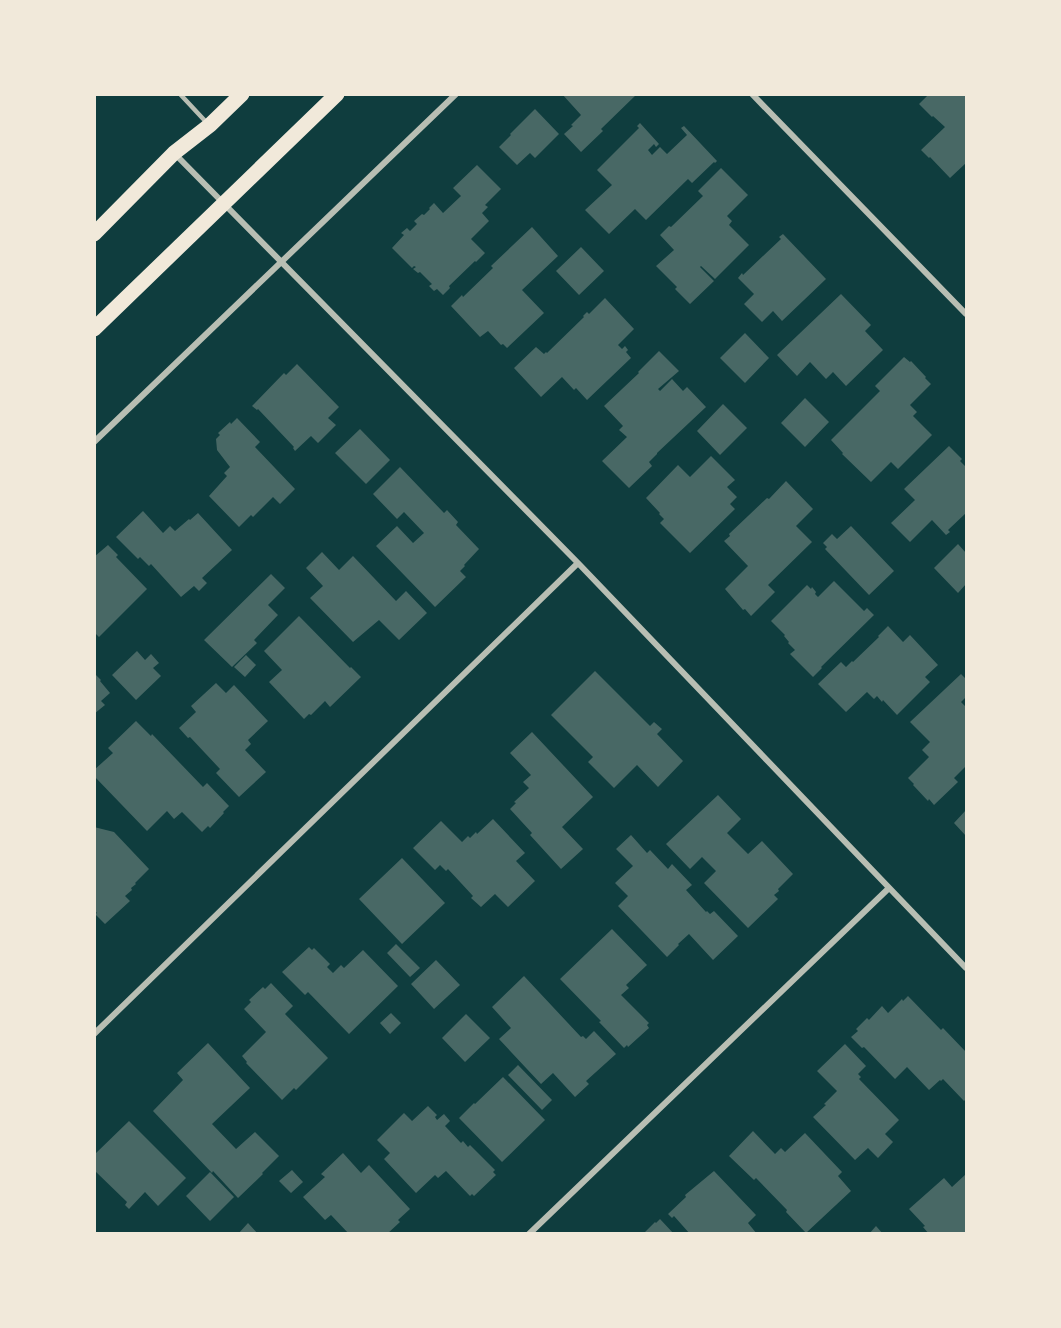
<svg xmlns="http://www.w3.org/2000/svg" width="1061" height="1328" font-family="Commissioner,sans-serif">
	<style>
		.building { fill: #486865 }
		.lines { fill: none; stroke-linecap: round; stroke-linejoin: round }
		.service { stroke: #b8beb3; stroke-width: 4.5 }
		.minor { stroke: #b8beb3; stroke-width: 6 }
		.primary { stroke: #f1e9da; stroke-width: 15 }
	</style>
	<rect width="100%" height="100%" fill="#0f3d3e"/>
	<path class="building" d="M562 94H637L601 129 603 131 581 152 564 134 573 126 571 125 581 115Z
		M929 94H966V143L965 147 966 149V163L950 178 930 157 929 158 921 150 945 127 933 116 932 117 919 104Z
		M535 109 559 134 535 158 530 153 517 165 499 147 511 135 510 134Z
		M640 123 659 144 656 147 654 144 648 150 652 155 660 147 667 154 687 135 681 128 684 126 717 161 715 163 714 162 692 183 688 179 646 220 635 209 609 234 585 210 612 185 597 170 639 128 637 126Z
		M477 165 501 189 485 205 488 207 482 213 489 221 471 239 485 253 476 262 475 261 449 286 450 288 443 295 437 289 434 291 429 286 432 284 420 272 418 273 413 269 416 267 414 266 412 268 392 248 404 235 401 233 407 228 410 231 417 224 414 221 422 214 424 215 430 209 429 208 434 203 443 213 461 196 453 188Z
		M721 168 748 195 727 216 732 221 729 225 749 245 715 279 701 266 700 267 714 281 690 304 675 289 677 287 656 266 674 250 660 235 669 226 671 227 703 196 698 191Z
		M532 227 558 256 522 290 544 313 507 348 503 344 501 345 488 331 480 337 451 306 462 295 463 297 493 268 491 266Z
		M783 234 826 279 782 321 773 311 762 322 744 304 754 294 738 278 742 273 743 275 781 239 779 237Z
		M581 247 604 271 579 295 556 271Z
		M841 294 871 325 865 331 883 350 846 386 833 372 826 379 810 362 797 376 777 355Z
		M605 298 634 329 618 345 622 349 625 346 628 350 626 352 631 358 587 400 576 388 574 390 562 377 541 397 514 368 536 347 544 354 546 352 547 353 584 317 583 316 587 312 589 314Z
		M745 333 769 358 745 383 720 358Z
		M659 351 679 371 658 389 660 391 672 379 683 391 687 387 706 407 657 453V454L649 462 652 466 629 488 602 461 627 437 619 430 623 426 604 406 639 373 638 372Z
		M904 357 910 362 911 361 926 377 925 378 931 384 910 405 917 412 913 416 932 435 898 469 891 462 871 482 842 454 843 453 831 440 880 391 875 386Z
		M297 364 339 407 328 418 336 425 318 443 311 436 295 451 293 448 294 447 258 409 257 410 252 406 284 373 286 375Z
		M805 398 829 422 805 447 781 423Z
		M723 404 747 428 720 455 697 431Z
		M237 418 260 442 255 447 295 489 280 504 273 497 253 517 251 515 239 527 209 496 227 476 224 473 230 467 217 450 216 439 220 435 218 433 230 422 231 424Z
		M360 429 390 460 366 484 335 453Z
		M949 446 962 459 960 461 966 467V513L948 530 950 532 946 535 932 520 910 542 891 523 915 500 904 489Z
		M711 456 735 480 727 487 737 497 730 504 735 509 690 553 660 523 664 519 659 514 660 513 646 498 678 465 690 477Z
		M400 467 444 513 447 510 458 522 456 525 479 549 464 565 465 566 460 571 466 577 435 607 376 546 397 526 413 543 424 533 404 512 397 519 373 494Z
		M786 481 813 509 796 526 812 542 768 585 775 592 751 616 745 609 743 610 725 589 748 566 724 541 730 536 729 534 767 498 769 499Z
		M143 511 163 533 170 526 175 531 189 519 190 520 198 513 232 550 202 578 207 583 199 591 194 586 181 597 151 564 149 566 140 557 138 559 116 537Z
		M851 526 894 571 869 595 825 549 827 547 823 543 832 534 837 539Z
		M958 544 966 553V584L958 593 934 568Z
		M108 545 118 555 116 557 147 589 99 637 94 632V557Z
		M322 552 339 570 353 556 396 601 406 591 427 613 399 640 379 620 353 642 310 598 323 586 306 568Z
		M271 574 285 588 268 605 278 615 254 640 257 643 232 667 204 640Z
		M834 581 864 611 867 608 874 615 821 667 822 668 813 677 790 654 795 650 788 643 789 642 784 636 785 635 771 621 807 585 811 589 812 587 816 592 815 594 818 597Z
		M299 616 350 668 351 667 361 677 330 707 325 701 311 715 309 714 304 719 269 682 282 670 264 651Z
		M888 626 903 642 910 635 938 665 925 677 930 682 897 715 883 700 882 702 877 696 874 699 867 692 846 712 818 684 841 662 846 667 852 661 853 662 879 637 878 636Z
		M137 651 145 660 151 654 159 663 153 668 161 676 136 700 112 675Z
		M246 655 256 665 245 677 234 667Z
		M595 671 650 726 654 722 662 729 657 734 683 761 658 787 637 765 614 788 588 762 593 757 551 715Z
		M94 673 101 680 100 681 110 693 101 701 105 705 94 714Z
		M961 674 966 679V697L961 702 966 707V766L954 778 958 782 934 805 929 799 928 801 913 785 914 784 908 778 929 757 922 750 930 742 910 722Z
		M216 683 226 693 234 685 268 721 248 740 251 744 245 750 266 772 239 797 216 773 220 769 190 737 188 738 179 728 196 712 191 706Z
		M136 721 151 736 152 734 203 787 207 783 229 806 223 812 224 813 210 828 208 826 202 832 182 812 174 819 167 811 147 831 94 776V770L113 753 108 748Z
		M532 732 593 797 562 827 583 849 561 869 530 835 532 833 510 809 516 803 514 802 529 788 523 782 531 775 510 753Z
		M718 795 741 819 727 833 748 854 762 841 793 874 778 889 779 891 774 895 778 899 748 928 704 883 716 871 702 857 690 869 666 844Z
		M966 810V836L954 823Z
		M493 819 525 853 516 861 535 881 508 907 495 894 481 907 471 898 473 896 448 869 446 871 440 865 435 870 413 848 441 821 462 842 468 836 470 838 476 832 477 834Z
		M94 827 114 832 149 869 135 883 136 884 131 888 132 890 125 896 130 901 105 924 95 914 97 913 94 910Z
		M631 835 647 853 650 850 668 869 672 864 692 885 686 890 706 912 707 911 710 914 714 911 738 936 713 960 689 934 678 944 679 945 667 957 618 906 628 896 615 883 633 866 616 849Z
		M402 858 445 903 402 944 359 899Z
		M612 929 647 965 626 985 629 988 621 995 649 1023 647 1025 649 1028 628 1047 627 1045 624 1048 599 1022 601 1021 560 979Z
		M396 944 420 968 410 977 387 953Z
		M309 947 312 950 314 948 330 964 327 967 333 973 341 965 344 968 363 950 398 986 349 1034 308 992 305 995 282 972Z
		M436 960 460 985 434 1009 411 984Z
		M524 976 581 1037 583 1036 586 1039 594 1031 616 1054 586 1081 589 1084 575 1097 553 1073 541 1084 499 1039 511 1028 492 1007Z
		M271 983 293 1006 285 1014 328 1058 296 1090 294 1088 282 1100 246 1063 247 1062 242 1056 266 1032 244 1009 251 1002 249 1000 263 987 265 989Z
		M908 996 941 1030 943 1028 966 1052V1099L964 1101 943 1079 941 1081 940 1080 929 1090 907 1067 895 1079 864 1047 862 1048 851 1037 858 1031 856 1029 867 1018 869 1020 882 1006 888 1013 902 999 903 1001Z
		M391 1013 401 1023 390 1034 380 1023Z
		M466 1014 490 1038 465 1062 442 1038Z
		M208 1043 250 1088 212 1124 236 1149 255 1132 279 1156 262 1173 263 1174 238 1198 213 1171 212 1173 153 1111 183 1080 177 1073Z
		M845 1044 866 1066 858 1074 861 1077 859 1079 899 1120 885 1134 893 1142 878 1158 868 1148 855 1160 813 1117 826 1105 824 1104 837 1091 817 1071Z
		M518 1065 552 1100 542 1110 508 1075Z
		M503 1077 545 1120 502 1162 459 1118 474 1103 475 1104Z
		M428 1106 437 1115 435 1117 437 1120 444 1114 450 1121 445 1126 461 1143 463 1141 468 1147 470 1145 495 1170 493 1172 496 1175 474 1196 472 1194 470 1196 446 1171 438 1178 435 1175 416 1193 384 1159 390 1153 377 1140 404 1113 412 1121Z
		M129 1121 186 1178 158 1206 145 1192 129 1209 125 1205 127 1202 94 1170V1155Z
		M753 1131 775 1154 781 1148 785 1152 805 1133 842 1172 838 1176 851 1191 806 1233 786 1212 787 1210 756 1178 754 1180 729 1156Z
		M343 1153 361 1173 369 1165 410 1209 398 1220 400 1222 387 1234H349L331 1215 325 1220 303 1197 325 1177 321 1174Z
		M292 1170 303 1182 291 1193 279 1181Z
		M714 1171 756 1215 748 1223 757 1234H690L674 1216 672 1218 668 1214 686 1197 685 1195Z
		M210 1172 234 1197 210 1221 186 1196Z
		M966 1174V1234H929L923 1227 925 1226 909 1209 944 1178 952 1187Z
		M660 1219 674 1234H643L655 1222 656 1223Z
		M248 1223 258 1234H238Z
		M876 1226 883 1234H869Z"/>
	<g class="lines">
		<path class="service" d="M180 94 207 123"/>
		<path class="minor" d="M752 94 966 314
			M174 153 578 563 966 968
			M94 442 456 94
			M94 1034 578 563
			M529 1234 889 888"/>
		<path class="primary" d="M94 234 174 153 210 125 242 94
			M94 329 337 94"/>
	</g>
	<rect width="1061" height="1328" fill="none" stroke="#f1e9da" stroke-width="192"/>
</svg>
